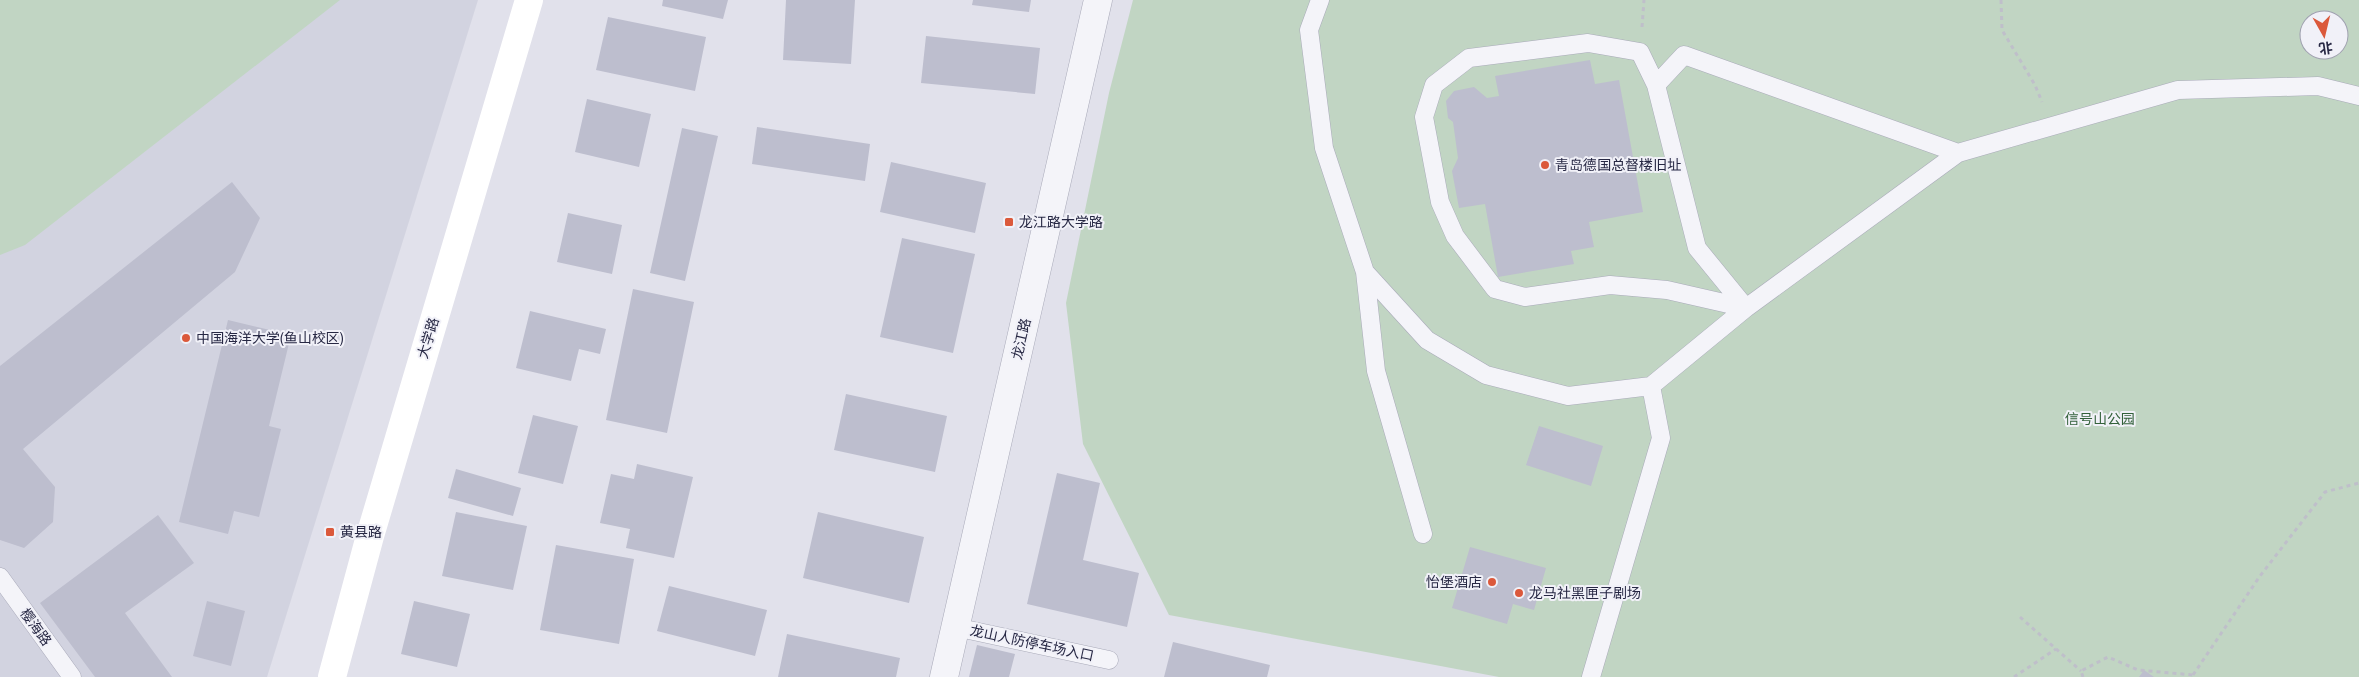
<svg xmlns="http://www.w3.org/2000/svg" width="2359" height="677" font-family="'Archivo Narrow','Noto Sans SC',sans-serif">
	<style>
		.built { fill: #d2d3e0 }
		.green { fill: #c1d5c3; fill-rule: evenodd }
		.building { fill: #bdbece }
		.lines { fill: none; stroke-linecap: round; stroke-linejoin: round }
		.service-casing { stroke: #a9aab9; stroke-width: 19 }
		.minor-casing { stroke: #a9aab9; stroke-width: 29 }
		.path { stroke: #bfbfca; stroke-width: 3; stroke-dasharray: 4 4; stroke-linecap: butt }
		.service { stroke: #f4f4f9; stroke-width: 18 }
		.minor { stroke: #f4f4f9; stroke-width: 28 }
		.secondary { stroke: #fff; stroke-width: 28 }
		.poi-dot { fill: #db593b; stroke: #f1f1f8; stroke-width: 2 }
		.labels { text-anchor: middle; stroke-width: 4; stroke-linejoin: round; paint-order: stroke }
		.poi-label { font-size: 14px; fill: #272844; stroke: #f1f1f8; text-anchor: start }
		.street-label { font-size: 14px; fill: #272844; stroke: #f1f1f8 }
		.park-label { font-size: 14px; fill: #33613a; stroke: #f1f1f8 }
	</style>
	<rect width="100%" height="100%" fill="#e1e1eb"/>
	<path class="built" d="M0 0H478L267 677H0Z"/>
	<path class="green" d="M0 0H340L25 245 0 255Z
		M1133 0H2359V677H1499L1169 615 1083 444 1066 303 1109 93ZM2309 20H2339V50H2309Z"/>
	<path class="building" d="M663 0H728L723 19 662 6Z
		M786 0H855L851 64 783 60Z
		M973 0H1031L1029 12 972 5Z
		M608 17 706 37 695 91 596 70Z
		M926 36 1040 48 1035 94 921 83Z
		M1590 60 1595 84 1619 80 1643 212 1589 222 1594 247 1571 251 1574 264 1498 277 1485 204 1459 208 1452 171 1458 158 1453 122 1448 118 1446 101 1454 91 1474 87 1487 98 1499 96 1495 76Z
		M587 99 651 114 639 167 575 152Z
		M757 127 870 144 865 181 752 164Z
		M682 128 718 136 685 281 650 273Z
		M891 162 986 183 975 233 880 212Z
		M232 182 260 218 235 272 23 449 55 487 53 522 24 548 0 540V366Z
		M568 213 622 225 612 274 557 262Z
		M902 238 975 254 953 353 880 337Z
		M633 289 694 302 667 433 606 420Z
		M530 311 606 329 600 354 579 349 571 381 516 368Z
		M228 320 291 335 269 426 281 429 259 517 234 511 228 534 179 522Z
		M846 394 947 416 935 472 834 450Z
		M533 415 578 426 563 484 518 473Z
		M1539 426 1603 446 1591 486 1526 465Z
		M637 464 693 477 674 558 626 548 630 529 600 523 611 474 634 479Z
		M456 469 521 488 513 516 448 498Z
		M1057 473 1100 483 1083 560 1139 573 1127 627 1027 604Z
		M456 512 527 526 513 590 442 576Z
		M818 512 924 537 909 603 803 578Z
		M158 515 194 563 125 613 172 677H95L40 603Z
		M556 545 634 559 619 644 540 630Z
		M1470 547 1546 568 1534 610 1513 604 1507 624 1452 608Z
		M669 586 767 610 755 656 657 631Z
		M207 601 245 611 231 666 193 656Z
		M414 601 470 614 457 667 401 654Z
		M787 634 900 658 896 677H778Z
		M1173 642 1270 665 1267 677H1164Z
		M977 645 1015 654 1009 677H969Z
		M2144 670 2154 677H2139Z"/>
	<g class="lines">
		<g class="service-casing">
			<path id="service" d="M1320 0 1309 30 1324 148 1365 272 1427 340 1486 375 1568 396 1651 386 1746 308 1958 153 2178 90 2318 86 2359 96
				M1588 43 1640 52 1656 85 1697 248 1746 308 1667 290 1610 285 1525 297 1495 289 1455 236 1440 202 1424 117 1434 85 1469 58Z
				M1656 85 1684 55 1958 153
				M1365 272 1376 371 1423 534
				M0 577 72 677
				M955 627 1109 660
				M1591 677 1661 438 1651 386"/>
		</g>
		<g class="minor-casing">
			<path id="minor" d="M944 677 1098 0"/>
		</g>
		<path class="path" d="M2001 0 2002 30 2035 85 2042 102
			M1642 27 1644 0
			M2020 617 2081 671
			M2193 675 2260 576 2325 492 2359 483
			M2014 677 2056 649
			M2083 677 2081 671 2108 657 2138 670 2193 675 2194 677"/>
		<use href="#service" class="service"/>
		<use href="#minor" class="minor"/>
		<path class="secondary" d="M332 677 370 536 529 0"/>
	</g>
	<g class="poi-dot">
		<circle cx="1545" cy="165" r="5"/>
		<rect x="1004" y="217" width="10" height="10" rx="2.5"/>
		<circle cx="186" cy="338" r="5"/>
		<rect x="325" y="527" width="10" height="10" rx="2.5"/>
		<circle cx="1492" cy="582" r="5"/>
		<circle cx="1519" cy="593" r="5"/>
	</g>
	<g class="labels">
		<g class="poi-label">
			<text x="1555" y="170">青岛德国总督楼旧址</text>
			<text x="1019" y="227">龙江路大学路</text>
			<text x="196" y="343">中国海洋大学(鱼山校区)</text>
			<text x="340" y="537">黄县路</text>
			<text x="1482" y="587" text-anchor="end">怡堡酒店</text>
			<text x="1529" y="598">龙马社黑匣子剧场</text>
		</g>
		<g class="street-label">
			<text transform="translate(428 338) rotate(-73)" y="5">大学路</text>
			<text transform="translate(1021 339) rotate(-77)" y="5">龙江路</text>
			<text transform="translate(36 627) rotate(54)" y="5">樱海路</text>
			<text transform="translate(1032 643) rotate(12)" y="5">龙山人防停车场入口</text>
		</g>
		<g class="park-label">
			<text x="2100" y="424">信号山公园</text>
		</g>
	</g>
	<g transform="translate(2324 35) rotate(172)"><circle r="24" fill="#f1f1f8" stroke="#a0a1b0"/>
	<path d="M0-4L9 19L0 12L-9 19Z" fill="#db593b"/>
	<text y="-8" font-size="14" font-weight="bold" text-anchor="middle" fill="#272844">北</text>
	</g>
</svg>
